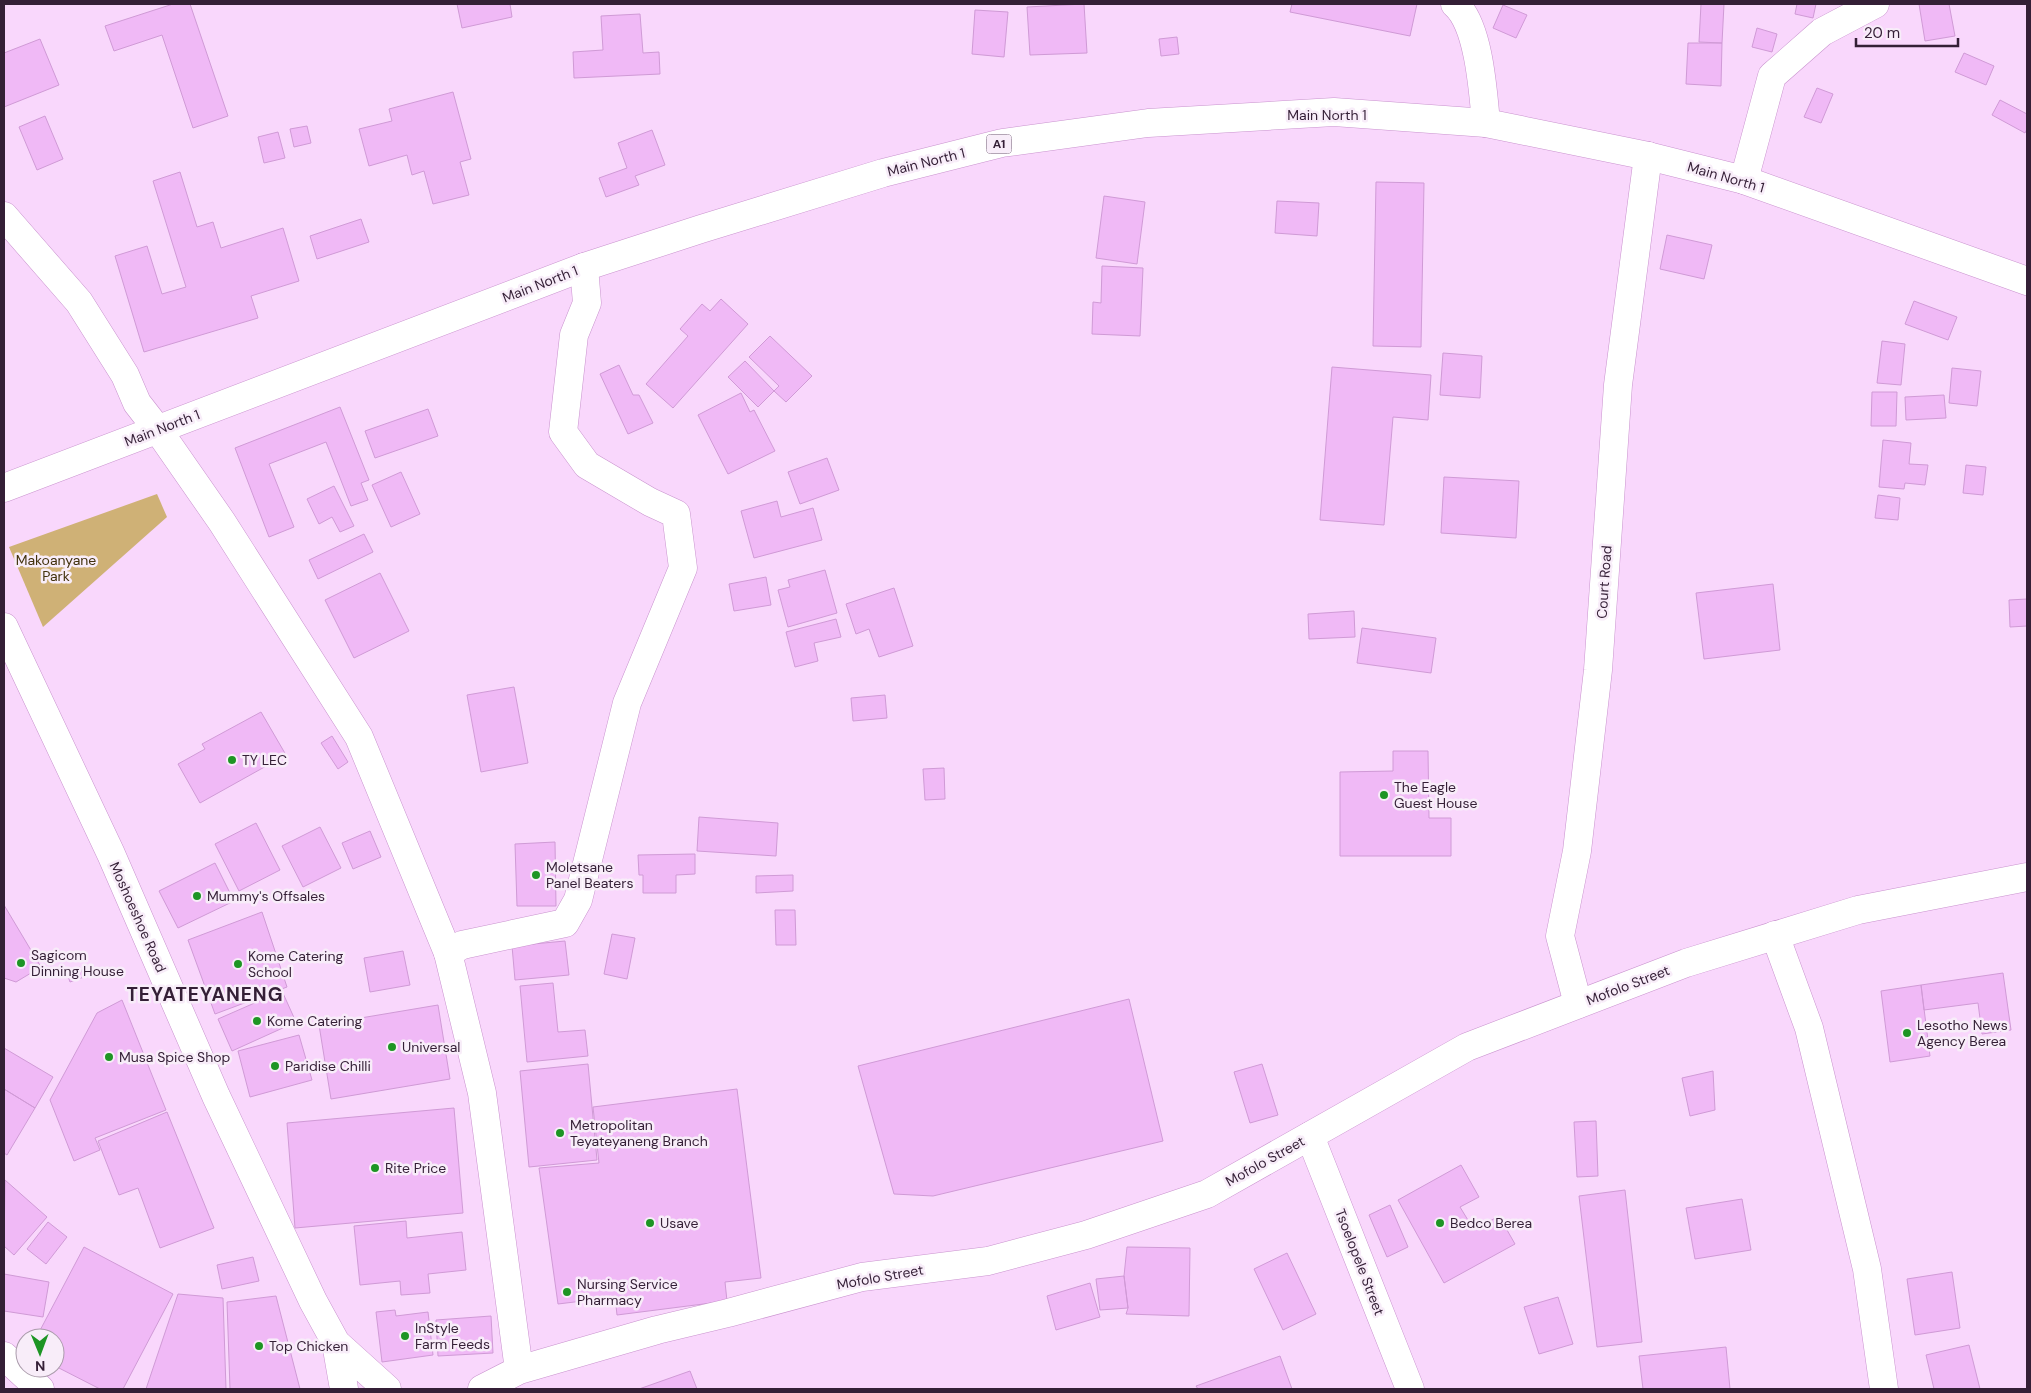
<svg xmlns="http://www.w3.org/2000/svg" width="2031" height="1393" font-family="'DM Sans',sans-serif">
	<style>
		.green { fill: #cfb176 }
		.building { fill: #f0b9f6; stroke: #d09ad6 }
		.lines { fill: none; stroke-linecap: round; stroke-linejoin: round }
		.minor-casing { stroke: #c993ce; stroke-width: 29 }
		.major-casing { stroke: #c993ce; stroke-width: 29 }
		.minor { stroke: #fff; stroke-width: 28 }
		.major { stroke: #fff; stroke-width: 28 }
		.poi-dot { fill: #1d9524; stroke: #f8edf9; stroke-width: 2 }
		.labels { text-anchor: middle; stroke-width: 5; stroke-linejoin: round; paint-order: stroke }
		.shield { fill: #f8edf9; stroke: #6f5d70; stroke-width: 1 }
		.shield-label { font-size: 12px; font-weight: bold; fill: #341f36 }
		.street-label { font-size: 14px; fill: #341f36; stroke: #f8edf9 }
		.park-label { font-size: 14px; fill: #42320e; stroke: #f8edf9 }
		.poi-label { font-size: 14px; fill: #341f36; stroke: #f8edf9; text-anchor: start }
		.district-label { font-size: 19px; font-weight: bold; letter-spacing: 1px; fill: #341f36; stroke: #f8edf9 }
	</style>
	<rect width="100%" height="100%" fill="#f9d7fc"/>
	<path class="green" d="M157 494 167 517 43 627 9 547Z"/>
	<path class="building" d="M173 4H190L228 116 193 128 162 35 114 51 105 26Z
		M457 4H510L512 17 462 28Z
		M1084 4 1087 53 1030 55 1027 7Z
		M1292 4H1417L1410 36 1290 12Z
		M1701 4H1724L1722 43 1699 42Z
		M1797 4H1816L1813 18 1795 14Z
		M1919 4H1949L1955 36 1925 41Z
		M1503 5 1527 15 1516 38 1493 28Z
		M975 10 1008 12 1004 57 972 54Z
		M640 14 643 53 659 52 660 74 574 78 573 52 603 50 601 16Z
		M1757 28 1777 34 1772 52 1752 47Z
		M1177 37 1179 54 1161 56 1159 39Z
		M40 39 59 85 4 107V53Z
		M1688 43H1722L1721 86 1686 84Z
		M1964 53 1994 66 1986 85 1955 72Z
		M1817 88 1833 94 1821 123 1804 117Z
		M453 92 471 159 460 162 469 195 433 204 424 171 412 175 407 155 369 166 359 129 392 121 389 109Z
		M2000 100 2027 114V129L2025 133 1992 115Z
		M45 116 63 159 37 170 19 127Z
		M307 126 311 143 294 147 290 129Z
		M652 130 665 165 635 176 639 185 606 197 599 178 627 168 618 143Z
		M278 132 285 158 264 163 258 137Z
		M180 172 197 227 213 222 221 248 283 228 299 281 251 296 258 318 144 352 115 256 147 246 162 294 186 287 153 181Z
		M1376 182 1424 183 1421 347 1373 346Z
		M1104 196 1145 202 1137 264 1096 258Z
		M1277 201 1319 203 1317 236 1275 233Z
		M361 219 369 242 317 259 310 236Z
		M1667 235 1712 245 1704 279 1660 269Z
		M1102 266 1143 268 1140 336 1092 334 1093 302 1101 303Z
		M721 299 748 324 673 408 646 384 688 336 680 329 702 304 710 311Z
		M1914 301 1957 317 1948 340 1905 324Z
		M770 336 812 376 786 402 774 391 779 386 749 357Z
		M1882 341 1905 344 1901 385 1877 383Z
		M1443 353 1482 356 1480 398 1440 395Z
		M745 361 774 391 758 407 728 377Z
		M619 365 633 395H639L653 423 628 434 600 374Z
		M1332 367 1431 375 1428 420 1393 417 1384 525 1320 520Z
		M1952 368 1981 371 1977 406 1949 403Z
		M1872 392H1897L1896 426H1871Z
		M741 393 750 412 754 410 775 451 728 474 698 415Z
		M1944 395 1946 418 1906 420 1905 397Z
		M340 407 369 480 361 483 368 500 351 506 326 442 269 464 294 527 269 537 235 448Z
		M428 409 438 436 375 458 365 431Z
		M1883 440 1911 443 1909 464 1928 465 1925 485 1905 483 1904 489 1879 487Z
		M827 458 839 490 800 504 788 472Z
		M1966 465 1986 467 1983 495 1963 493Z
		M401 472 420 514 391 527 372 485Z
		M1444 477 1519 481 1516 538 1441 533Z
		M334 486 354 526 340 532 332 517 319 524 307 499Z
		M1878 495 1900 498 1898 520 1875 518Z
		M777 501 781 517 813 508 822 540 754 558 741 511Z
		M364 534 373 552 318 579 309 560Z
		M825 570 837 613 788 627 778 590 790 587 788 580Z
		M380 573 409 631 354 658 325 600Z
		M766 577 771 605 734 611 729 584Z
		M1773 584 1780 650 1704 659 1696 593Z
		M894 588 913 646 879 657 869 629 856 634 846 604Z
		M2027 599V626L2010 627 2009 600Z
		M1354 611 1355 637 1309 639 1308 614Z
		M836 619 841 637 814 643 818 661 795 667 786 632Z
		M1362 628 1436 638 1431 673 1357 663Z
		M514 687 528 763 481 772 467 695Z
		M885 695 887 718 853 721 851 698Z
		M261 712 286 755 200 803 178 764 205 749 202 744Z
		M332 736 348 762 338 769 321 743Z
		M1393 751H1428L1429 818H1451V856H1340V772L1393 771Z
		M944 768 945 799 925 800 923 769Z
		M699 817 778 823 776 856 697 851Z
		M256 823 280 870 239 891 215 844Z
		M320 827 341 868 303 887 282 846Z
		M370 831 381 857 353 869 342 843Z
		M555 842 556 906H517L515 844Z
		M695 854V874L676 875V893H643V875H639L638 855Z
		M215 863 234 901 178 928 159 891Z
		M793 875V891L756 893V876Z
		M4 905 41 967 16 982 4 978Z
		M775 910H795L796 945H776Z
		M262 912 287 987 215 1014 188 940Z
		M612 934 635 938 627 979 604 974Z
		M565 941 569 975 515 980 512 946Z
		M403 951 410 985 370 992 364 958Z
		M80 967 84 977 70 982 66 971Z
		M2003 973 2011 1030 1982 1034 1978 1003 1924 1010 1921 985Z
		M553 983 558 1032 585 1030 588 1056 527 1062 520 986Z
		M1921 985 1930 1056 1890 1062 1881 991Z
		M282 991 296 1022 232 1051 218 1019Z
		M1129 999 1163 1141 933 1196 894 1194 858 1066Z
		M122 1000 166 1110 95 1138 100 1150 74 1161 50 1100 97 1013Z
		M438 1005 450 1079 331 1099 319 1025Z
		M299 1035 312 1080 250 1097 238 1051Z
		M4 1048 53 1077 35 1108 4 1089Z
		M588 1064 597 1160 529 1167 520 1071Z
		M1262 1064 1278 1115 1250 1123 1234 1072Z
		M1713 1071 1715 1110 1690 1116 1682 1078Z
		M4 1089 35 1108 7 1155 4 1153Z
		M737 1089 761 1278 725 1282 727 1301 617 1315 615 1297 558 1304 539 1168 599 1163 593 1107Z
		M454 1108 463 1213 295 1228 287 1123Z
		M167 1112 214 1228 160 1248 138 1188 119 1195 98 1141Z
		M1596 1121 1598 1176 1577 1177 1574 1122Z
		M1461 1165 1479 1197 1460 1207 1474 1230 1499 1216 1515 1244 1444 1283 1398 1200Z
		M5 1180 47 1217 14 1255 4 1246Z
		M1625 1190 1642 1342 1597 1347 1579 1196Z
		M1742 1199 1751 1250 1695 1259 1686 1208Z
		M1390 1205 1408 1247 1387 1257 1369 1215Z
		M406 1221 407 1238 462 1232 466 1270 428 1274 430 1293 401 1295 400 1281 360 1285 354 1226Z
		M48 1222 67 1237 46 1264 27 1249Z
		M84 1247 173 1294 123 1389H100L55 1366V1338H36Z
		M1127 1247 1190 1248 1189 1316 1126 1314 1128 1308 1124 1276Z
		M1287 1253 1316 1314 1283 1330 1254 1269Z
		M253 1257 259 1281 222 1289 217 1265Z
		M1952 1272 1960 1328 1915 1335 1907 1279Z
		M4 1274 49 1282 43 1317 4 1311Z
		M1124 1276 1128 1308 1100 1310 1096 1279Z
		M1090 1283 1100 1317 1056 1330 1047 1296Z
		M178 1294 223 1298 226 1389H146Z
		M276 1296 300 1389H230L227 1302Z
		M1558 1297 1573 1344 1539 1354 1524 1307Z
		M395 1310 396 1316 428 1312 433 1355 382 1362 376 1312Z
		M491 1316 493 1353 438 1356 436 1320Z
		M1969 1345 1980 1389H1934L1926 1355Z
		M1726 1347 1730 1389H1643L1639 1356Z
		M1280 1356 1292 1389H1198L1196 1386Z
		M690 1371 697 1389H639Z"/>
	<g class="lines">
		<g class="minor-casing">
			<path id="minor" d="M1455 4C1479 25 1483 91 1486 123
				M1744 180 1772 76 1822 32 1875 4
				M1775 935 1809 1028 1867 1269 1884 1389
				M448 953 462 945 565 923 578 900 627 703 683 568 676 514 650 502 587 465 563 432 574 335 587 303 584 267
				M1578 1004 1560 936 1577 851 1598 670 1618 385 1648 156
				M1310 1136 1410 1389
				M4 1356 40 1389"/>
		</g>
		<g class="major-casing">
			<path id="major" d="M4 216 79 302 125 375 137 403 158 430 222 522 359 737 448 953 482 1093 519 1370
				M4 488 584 267 701 229 883 173 1002 143 1148 123 1334 112 1486 123 1648 156 1744 180 2027 281
				M4 627 111 854 216 1096 313 1301 336 1343 344 1389
				M336 1343 387 1389
				M482 1389 519 1370 657 1330 728 1313 862 1277 988 1261 1086 1235 1207 1194 1467 1047 1686 963 1858 910 2027 877"/>
		</g>
		<use href="#minor" class="minor"/>
		<use href="#major" class="major"/>
	</g>
	<g class="poi-dot">
		<circle cx="232" cy="760" r="5"/>
		<circle cx="1384" cy="795" r="5"/>
		<circle cx="536" cy="875" r="5"/>
		<circle cx="197" cy="896" r="5"/>
		<circle cx="21" cy="963" r="5"/>
		<circle cx="238" cy="964" r="5"/>
		<circle cx="257" cy="1021" r="5"/>
		<circle cx="1907" cy="1033" r="5"/>
		<circle cx="392" cy="1047" r="5"/>
		<circle cx="109" cy="1057" r="5"/>
		<circle cx="275" cy="1066" r="5"/>
		<circle cx="560" cy="1133" r="5"/>
		<circle cx="375" cy="1168" r="5"/>
		<circle cx="650" cy="1223" r="5"/>
		<circle cx="1440" cy="1223" r="5"/>
		<circle cx="567" cy="1292" r="5"/>
		<circle cx="405" cy="1336" r="5"/>
		<circle cx="259" cy="1346" r="5"/>
	</g>
	<g class="labels">
		<rect class="shield" x="986.5" y="134.5" width="25" height="19" rx="4"/>
		<g class="shield-label">
			<text x="999" y="148">A1</text>
		</g>
		<g class="street-label">
			<text x="1327" y="120">Main North 1</text>
			<text transform="translate(926 162) rotate(-14)" y="5">Main North 1</text>
			<text transform="translate(1726 177) rotate(16)" y="5">Main North 1</text>
			<text transform="translate(540 284) rotate(-21)" y="5">Main North 1</text>
			<text transform="translate(162 428) rotate(-21)" y="5">Main North 1</text>
			<text transform="translate(1604 582) rotate(-86)" y="5">Court Road</text>
			<text transform="translate(138 917) rotate(66)" y="5">Moshoeshoe Road</text>
			<text transform="translate(1628 985) rotate(-21)" y="5">Mofolo Street</text>
			<text transform="translate(1265 1161) rotate(-29)" y="5">Mofolo Street</text>
			<text transform="translate(1360 1262) rotate(69)" y="5">Tsoelopele Street</text>
			<text transform="translate(880 1277) rotate(-10)" y="5">Mofolo Street</text>
		</g>
		<g class="park-label">
			<text x="56" y="565">Makoanyane<tspan x="56" dy="16">Park</tspan></text>
		</g>
		<g class="poi-label">
			<text x="242" y="765">TY LEC</text>
			<text x="1394" y="792">The Eagle<tspan x="1394" dy="16">Guest House</tspan></text>
			<text x="546" y="872">Moletsane<tspan x="546" dy="16">Panel Beaters</tspan></text>
			<text x="207" y="901">Mummy's Offsales</text>
			<text x="31" y="960">Sagicom<tspan x="31" dy="16">Dinning House</tspan></text>
			<text x="248" y="961">Kome Catering<tspan x="248" dy="16">School</tspan></text>
			<text x="267" y="1026">Kome Catering</text>
			<text x="1917" y="1030">Lesotho News<tspan x="1917" dy="16">Agency Berea</tspan></text>
			<text x="402" y="1052">Universal</text>
			<text x="119" y="1062">Musa Spice Shop</text>
			<text x="285" y="1071">Paridise Chilli</text>
			<text x="570" y="1130">Metropolitan<tspan x="570" dy="16">Teyateyaneng Branch</tspan></text>
			<text x="385" y="1173">Rite Price</text>
			<text x="660" y="1228">Usave</text>
			<text x="1450" y="1228">Bedco Berea</text>
			<text x="577" y="1289">Nursing Service<tspan x="577" dy="16">Pharmacy</tspan></text>
			<text x="415" y="1333">InStyle<tspan x="415" dy="16">Farm Feeds</tspan></text>
			<text x="269" y="1351">Top Chicken</text>
		</g>
		<g class="district-label">
			<text x="205" y="1001">TEYATEYANENG</text>
		</g>
	</g>
	<rect width="2031" height="1393" fill="none" stroke="#341f36" stroke-width="10"/>
	<g transform="translate(40 1353) rotate(179)"><circle r="24" fill="#f8edf9" stroke="#aa9bab"/>
	<path d="M0-4L9 19L0 12L-9 19Z" fill="#1d9524"/>
	<text y="-8" font-size="14" font-weight="bold" text-anchor="middle" fill="#341f36">N</text>
	</g>
	<path d="M1856 38v8h102v-8" fill="none" stroke="#341f36" stroke-width="2.5"/>
	<text x="1864" y="38" font-size="15" fill="#341f36" stroke="#f8edf9" stroke-width="4" paint-order="stroke">20 m</text>
</svg>
